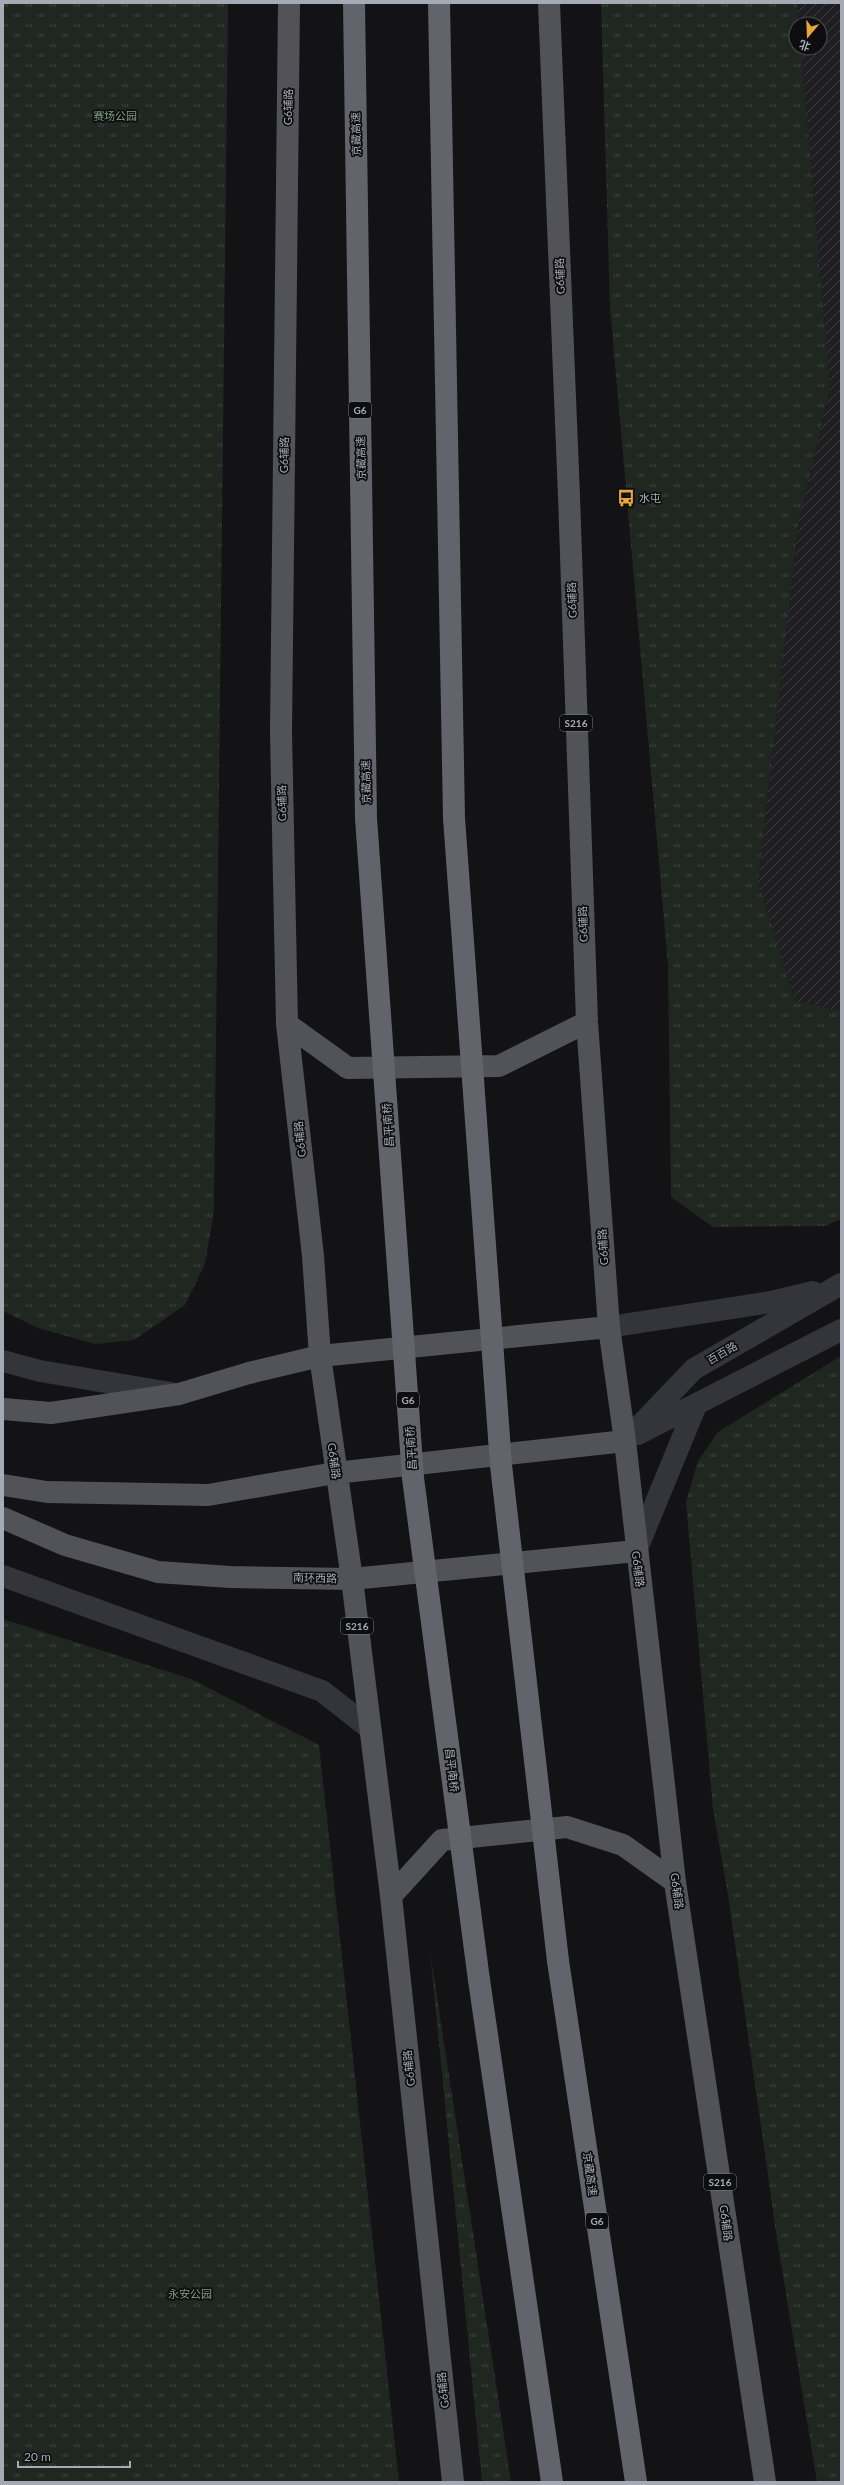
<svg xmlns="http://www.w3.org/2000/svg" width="844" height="2485" font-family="Lato,'Noto Sans SC',sans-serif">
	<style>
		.industrial { fill: url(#industrial-furrows) }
		.grass { fill: url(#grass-tufts) }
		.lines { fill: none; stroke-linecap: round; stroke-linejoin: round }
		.minor { stroke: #34353a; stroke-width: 22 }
		.major { stroke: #515359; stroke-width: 22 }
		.highway { stroke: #61646a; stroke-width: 22 }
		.highway-bridge { stroke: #61646a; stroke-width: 22 }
		.labels { text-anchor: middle; stroke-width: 3.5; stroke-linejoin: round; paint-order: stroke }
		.shield { fill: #0e0e10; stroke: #787c84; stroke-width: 1 }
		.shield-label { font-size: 10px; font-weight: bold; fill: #a5abb5 }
		.street-label { font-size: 11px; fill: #a5abb5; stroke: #0e0e10 }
		.park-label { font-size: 11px; fill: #7d9f7e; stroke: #0e0e10 }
		.poi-label { font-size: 11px; fill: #a5abb5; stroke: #0e0e10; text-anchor: start }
	</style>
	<defs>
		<pattern id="industrial-furrows" width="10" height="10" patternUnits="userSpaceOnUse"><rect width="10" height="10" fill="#1f1f22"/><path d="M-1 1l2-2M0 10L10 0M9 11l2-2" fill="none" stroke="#3d3d40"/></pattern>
		<pattern id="grass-tufts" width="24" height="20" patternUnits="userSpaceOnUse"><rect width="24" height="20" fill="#202720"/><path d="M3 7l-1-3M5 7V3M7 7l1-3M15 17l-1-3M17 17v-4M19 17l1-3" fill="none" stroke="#3d443e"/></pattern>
	</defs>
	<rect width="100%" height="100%" fill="#131315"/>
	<path class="industrial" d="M797 3H841V1011L795 1001 758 882 798 525 830 387 801 48H820V24H799Z"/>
	<path class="grass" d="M3 3H228L214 1211 205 1264 185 1305 134 1340 95 1344 38 1328 3 1311Z
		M601 3H797L799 24H796V48H801L830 387 798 525 758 882 795 1001 841 1011V1219L826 1226 713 1227 671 1197 668 965 610 307Z
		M841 1356V2482H817L777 2239 728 1895 713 1809 686 1502 698 1461 718 1432Z
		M3 1619 191 1679 319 1745 399 2482H3Z
		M430 1951 511 2482H482Z"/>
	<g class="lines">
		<path class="minor" d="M609 1327 771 1302 813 1292
			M3 1361 40 1371 171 1393
			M638 1434 841 1330
			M625 1441 694 1369 841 1284
			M636 1551 696 1405
			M3 1576 322 1691 368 1727"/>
		<path class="major" d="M289 3 281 732 287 1024 313 1256 320 1356 352 1579 391 1896 453 2482
			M549 3 569 496 587 1022 609 1327 625 1441 675 1882 765 2482
			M287 1024 348 1068 499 1066 587 1022
			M3 1409 51 1413 179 1394 249 1373 320 1356 609 1327
			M3 1485 47 1492 208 1495 335 1473 625 1441
			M3 1518 65 1545 158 1572 230 1577 352 1579 636 1551
			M391 1896 442 1840 567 1827 623 1845 675 1882"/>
		<path class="highway" d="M354 3 366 818
			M439 3 454 818
			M558 1961 636 2482
			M479 1980 552 2482"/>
		<path class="highway-bridge" d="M366 818 413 1478 479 1980
			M454 818 501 1465 558 1961"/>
	</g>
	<defs>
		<g id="bus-bare" transform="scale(1.38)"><path d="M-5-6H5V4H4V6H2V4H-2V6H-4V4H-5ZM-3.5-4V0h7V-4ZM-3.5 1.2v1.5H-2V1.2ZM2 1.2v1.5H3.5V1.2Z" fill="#eaa636" stroke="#0e0e10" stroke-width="2.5" paint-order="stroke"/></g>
	</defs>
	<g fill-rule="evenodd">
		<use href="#bus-bare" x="626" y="498"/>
	</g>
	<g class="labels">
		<g class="shield">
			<rect x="349" y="402" width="22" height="16" rx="3"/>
			<rect x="560" y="715" width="32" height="16" rx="3"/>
			<rect x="397" y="1392" width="22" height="16" rx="3"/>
			<rect x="341" y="1618" width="32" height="16" rx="3"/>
			<rect x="704" y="2174" width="32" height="16" rx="3"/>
			<rect x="586" y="2213" width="22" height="16" rx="3"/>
		</g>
		<g class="shield-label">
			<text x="360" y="414">G6</text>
			<text x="576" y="727">S216</text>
			<text x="408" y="1404">G6</text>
			<text x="357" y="1630">S216</text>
			<text x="720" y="2186">S216</text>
			<text x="597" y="2225">G6</text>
		</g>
		<g class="street-label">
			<text transform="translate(288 107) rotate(-89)" y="4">G6辅路</text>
			<text transform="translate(356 134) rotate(-91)" y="4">京藏高速</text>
			<text transform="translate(560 276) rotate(-92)" y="4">G6辅路</text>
			<text transform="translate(284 455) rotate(-89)" y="4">G6辅路</text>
			<text transform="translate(361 458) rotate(-91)" y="4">京藏高速</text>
			<text transform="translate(572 600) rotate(-92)" y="4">G6辅路</text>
			<text transform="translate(366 782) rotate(-91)" y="4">京藏高速</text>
			<text transform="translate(282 803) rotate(-91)" y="4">G6辅路</text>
			<text transform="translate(583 924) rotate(-92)" y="4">G6辅路</text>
			<text transform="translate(388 1125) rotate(-94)" y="4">昌平南桥</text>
			<text transform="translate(300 1139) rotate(-96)" y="4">G6辅路</text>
			<text transform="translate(603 1247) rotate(-94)" y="4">G6辅路</text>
			<text transform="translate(722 1353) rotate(-30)" y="4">百百路</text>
			<text transform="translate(411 1448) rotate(-94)" y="4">昌平南桥</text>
			<text transform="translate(334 1461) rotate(82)" y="4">G6辅路</text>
			<text transform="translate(638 1569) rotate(83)" y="4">G6辅路</text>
			<text transform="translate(315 1578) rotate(1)" y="4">南环西路</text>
			<text transform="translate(452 1770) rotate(83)" y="4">昌平南桥</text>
			<text transform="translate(677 1891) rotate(82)" y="4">G6辅路</text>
			<text transform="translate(409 2068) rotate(-96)" y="4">G6辅路</text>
			<text transform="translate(590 2174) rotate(82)" y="4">京藏高速</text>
			<text transform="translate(726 2223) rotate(82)" y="4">G6辅路</text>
			<text transform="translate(443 2390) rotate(-96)" y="4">G6辅路</text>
		</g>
		<g class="park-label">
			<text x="115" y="120">赛场公园</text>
			<text x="190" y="2298">永安公园</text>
		</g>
		<g class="poi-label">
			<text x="639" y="502">水屯</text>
		</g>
	</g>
	<rect width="844" height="2485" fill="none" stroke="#a5abb5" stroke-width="8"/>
	<g transform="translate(808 36) rotate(199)"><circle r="19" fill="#0e0e10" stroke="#4a4d52"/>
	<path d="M0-3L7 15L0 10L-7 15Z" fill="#eaa636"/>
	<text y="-6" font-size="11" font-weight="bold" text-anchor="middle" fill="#a5abb5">北</text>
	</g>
	<path d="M18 2461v6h112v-6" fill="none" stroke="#a5abb5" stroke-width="2"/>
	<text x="24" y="2461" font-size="12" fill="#a5abb5" stroke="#0e0e10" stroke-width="3" paint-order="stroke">20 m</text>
</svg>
